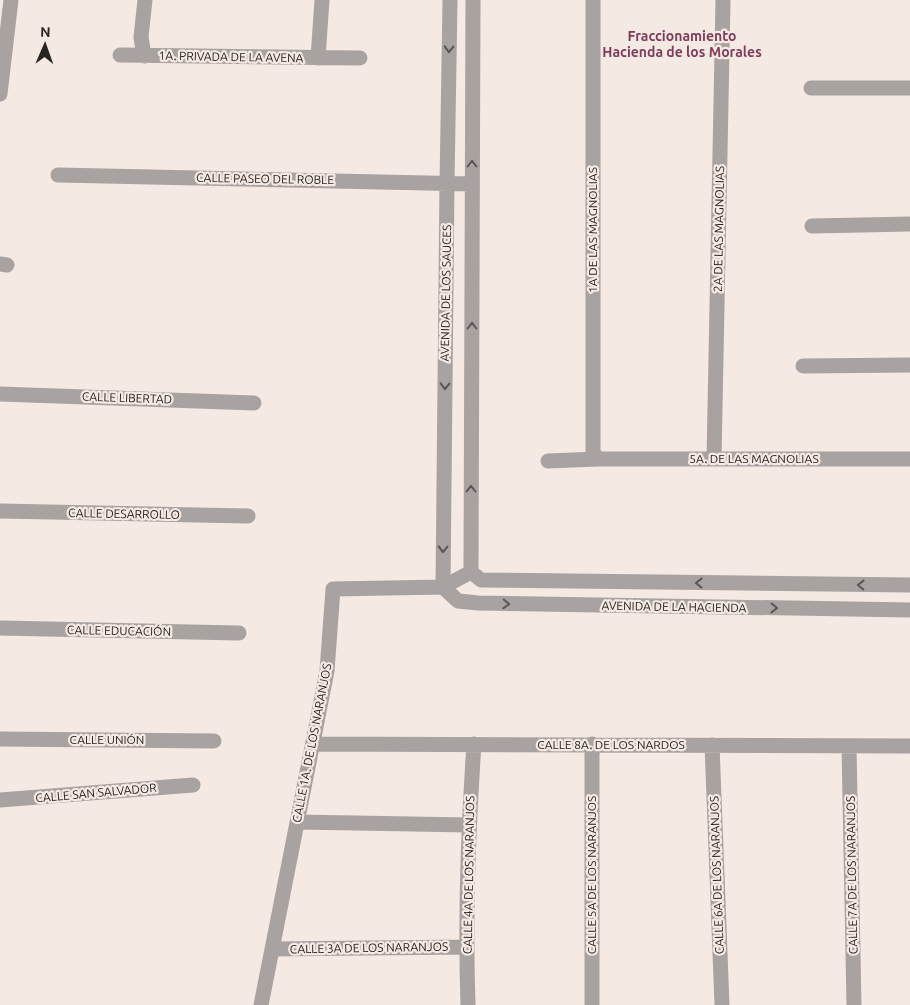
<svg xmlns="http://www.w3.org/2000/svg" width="910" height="1005" font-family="Ubuntu,sans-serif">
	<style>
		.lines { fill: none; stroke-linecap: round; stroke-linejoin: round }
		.minor { stroke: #a8a2a1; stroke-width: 15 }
		.oneway { stroke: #5b5655 }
		.labels { text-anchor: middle; stroke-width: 4.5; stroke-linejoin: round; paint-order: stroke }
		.street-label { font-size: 12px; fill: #282422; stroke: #f4e9e3 }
		.neighbourhood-label { font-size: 14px; font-weight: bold; fill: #7e3c5c; stroke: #f4e9e3 }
	</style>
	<rect width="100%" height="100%" fill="#f4e9e3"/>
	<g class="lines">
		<path class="minor" d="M593 0V452L598 459
			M120 55 360 58
			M144 56 141 37 145 0
			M318 58 322 0
			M811 88H910
			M0 94 11 0
			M58 175 472 184
			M812 226 910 224
			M0 264 7 265
			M803 366 910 365
			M0 394 254 403
			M714 459 723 0
			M548 461 598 459H910
			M0 511 248 516
			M471 572 473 0
			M471 572 481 580 910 585
			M443 587 447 184 450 0
			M443 587 458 601 478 603 910 610
			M0 628 239 633
			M0 739 214 741
			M313 744 910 746
			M592 744V1005
			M712 745 722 1005
			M849 746 854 1005
			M0 800 193 785
			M297 822 469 825
			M272 949 466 947
			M261 1005 327 671 333 589 443 587 471 572
			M468 1005C465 918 468 831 474 744"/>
	</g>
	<defs><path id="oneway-chevron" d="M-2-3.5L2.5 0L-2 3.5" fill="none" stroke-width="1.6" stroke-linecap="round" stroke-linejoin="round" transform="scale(1.25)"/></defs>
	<g class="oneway">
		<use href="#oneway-chevron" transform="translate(449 49) rotate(92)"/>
		<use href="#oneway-chevron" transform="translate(472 164) rotate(-90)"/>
		<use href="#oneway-chevron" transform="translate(472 326) rotate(-90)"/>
		<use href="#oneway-chevron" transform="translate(445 386) rotate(91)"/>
		<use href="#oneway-chevron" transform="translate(471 489) rotate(-90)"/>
		<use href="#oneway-chevron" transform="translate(443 549) rotate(91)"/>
		<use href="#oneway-chevron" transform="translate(699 583) rotate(-179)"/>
		<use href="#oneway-chevron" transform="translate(861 585) rotate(-179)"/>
		<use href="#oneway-chevron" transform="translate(506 604) rotate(2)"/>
		<use href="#oneway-chevron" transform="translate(774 608) rotate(1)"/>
	</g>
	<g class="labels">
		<g class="street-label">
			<text transform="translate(231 57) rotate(1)" y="4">1A. PRIVADA DE LA AVENA</text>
			<text transform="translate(265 179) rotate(1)" y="4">CALLE PASEO DEL ROBLE</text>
			<text transform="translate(719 229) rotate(-89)" y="4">2A DE LAS MAGNOLIAS</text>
			<text transform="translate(593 230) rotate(-90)" y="4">1A DE LAS MAGNOLIAS</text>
			<text transform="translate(446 293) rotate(-89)" y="4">AVENIDA DE LOS SAUCES</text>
			<text transform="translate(127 398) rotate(2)" y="4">CALLE LIBERTAD</text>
			<text x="754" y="463">5A. DE LAS MAGNOLIAS</text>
			<text transform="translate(124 514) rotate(1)" y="4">CALLE DESARROLLO</text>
			<text transform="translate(674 607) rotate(1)" y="4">AVENIDA DE LA HACIENDA</text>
			<text transform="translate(119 631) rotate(1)" y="4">CALLE EDUCACIÓN</text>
			<text x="107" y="744">CALLE UNIÓN</text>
			<text transform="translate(312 743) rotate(-79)" y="4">CALLE 1A. DE LOS NARANJOS</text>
			<text x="611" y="749">CALLE 8A. DE LOS NARDOS</text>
			<text transform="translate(96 793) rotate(-5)" y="4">CALLE SAN SALVADOR</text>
			<text transform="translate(469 875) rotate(-89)" y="4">CALLE 4A DE LOS NARANJOS</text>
			<text transform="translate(592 875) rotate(-90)" y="4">CALLE 5A DE LOS NARANJOS</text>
			<text transform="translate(717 875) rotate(-92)" y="4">CALLE 6A DE LOS NARANJOS</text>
			<text transform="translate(852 875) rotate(-91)" y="4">CALLE 7A DE LOS NARANJOS</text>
			<text transform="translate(369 948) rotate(-1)" y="4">CALLE 3A DE LOS NARANJOS</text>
		</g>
		<g class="neighbourhood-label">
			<text x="682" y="41">Fraccionamiento<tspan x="682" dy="16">Hacienda de los Morales</tspan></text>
		</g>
	</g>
	<g transform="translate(45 45) rotate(2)" stroke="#f4e9e3" stroke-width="4" paint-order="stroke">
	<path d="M0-4L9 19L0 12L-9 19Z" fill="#282422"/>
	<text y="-8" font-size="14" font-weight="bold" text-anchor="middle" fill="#282422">N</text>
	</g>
</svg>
